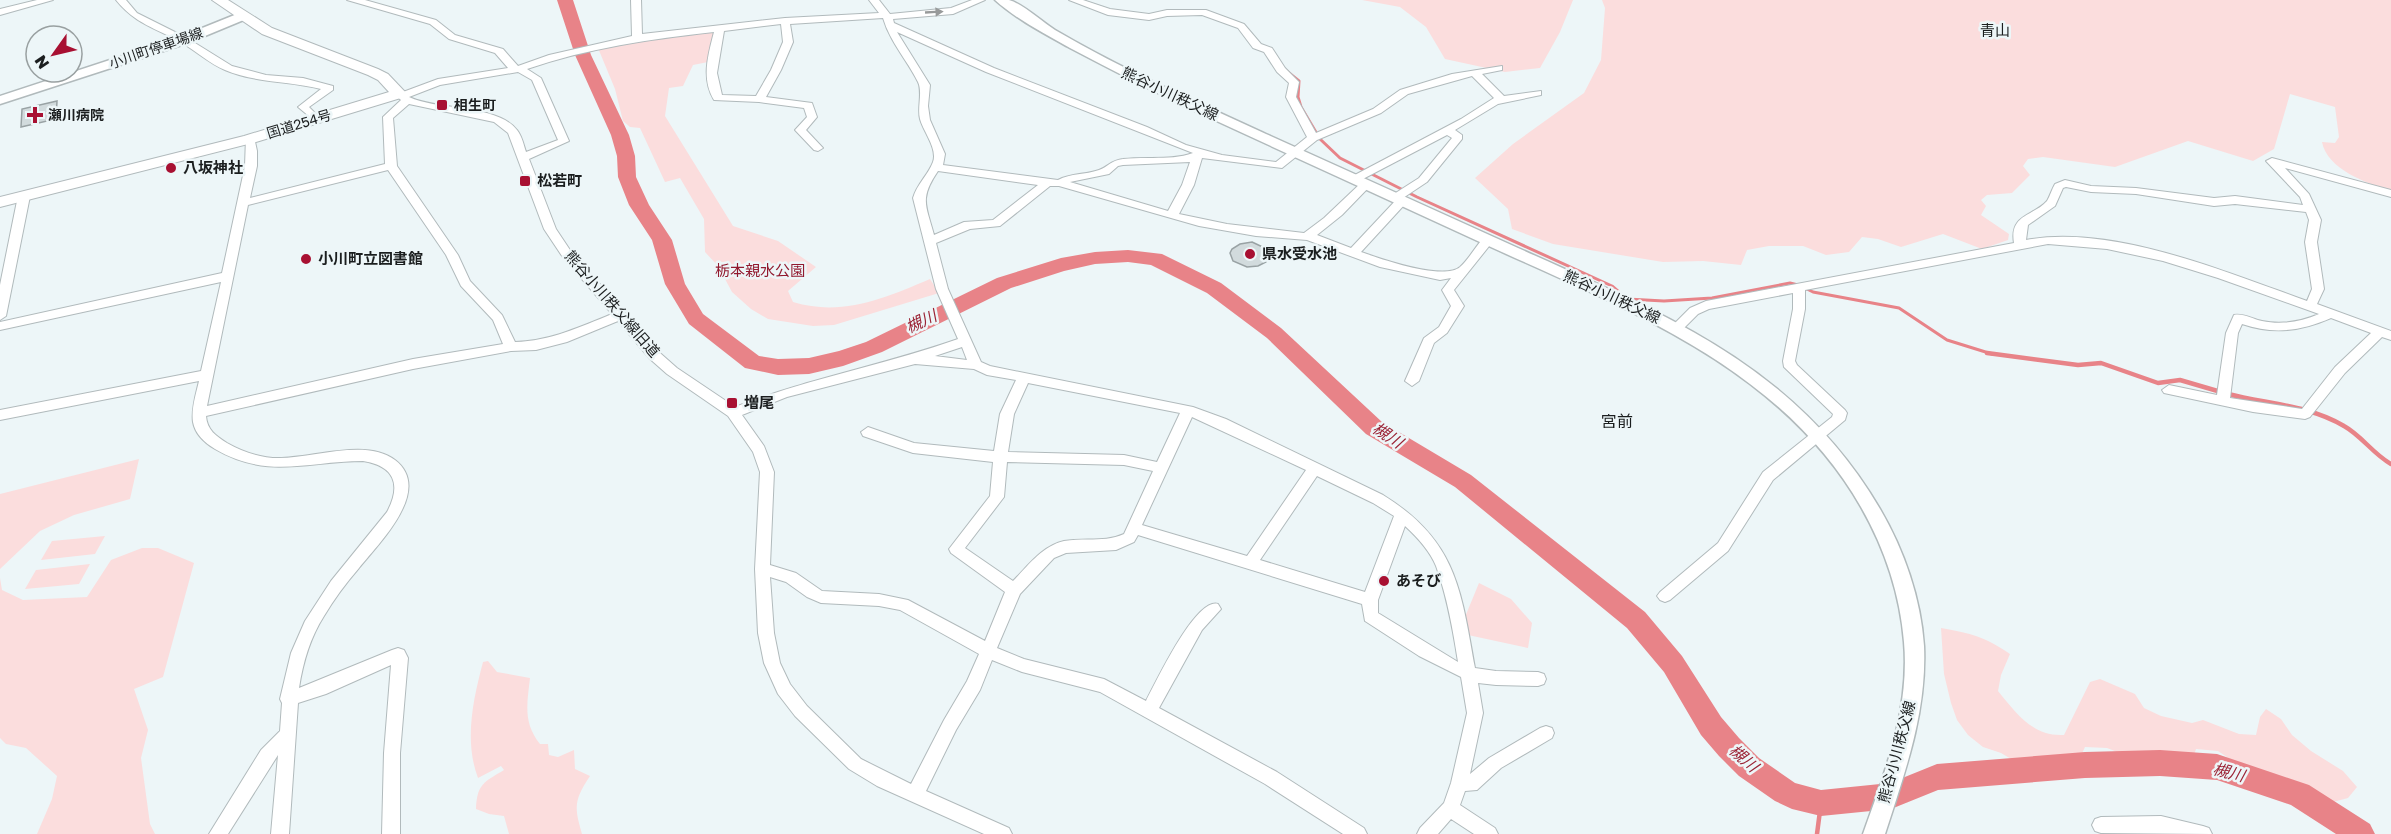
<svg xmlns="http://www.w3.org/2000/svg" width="2391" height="834" font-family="'Golos Text','Noto Sans JP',sans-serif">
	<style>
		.green { fill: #fbdddd }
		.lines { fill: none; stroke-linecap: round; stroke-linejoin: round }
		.stream-far1 { stroke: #e88388; stroke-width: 3 }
		.stream { stroke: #e88388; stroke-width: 4.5 }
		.river { fill: #e88388; fill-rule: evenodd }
		.building { fill: #d2dbdd; stroke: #99a2a4; stroke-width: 1.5 }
		.minor-casing { stroke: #b1babc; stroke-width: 2 }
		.major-casing { stroke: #b1babc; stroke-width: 3 }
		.highway-casing { stroke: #b1babc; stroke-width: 2 }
		.minor { fill: #fff; fill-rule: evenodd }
		.major { fill: #fff; fill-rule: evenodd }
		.highway { fill: #fff; fill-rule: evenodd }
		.oneway { fill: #989a9a }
		.poi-dot { fill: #a81032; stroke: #edf6f8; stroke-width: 2 }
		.labels { text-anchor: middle; stroke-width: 5; stroke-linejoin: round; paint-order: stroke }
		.far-street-label { font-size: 14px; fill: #1b1e1f; stroke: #edf6f8 }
		.far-poi-label { font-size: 14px; font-weight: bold; fill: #1b1e1f; stroke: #edf6f8; text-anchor: start }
		.far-quarter-label { font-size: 15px; fill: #1b1e1f; stroke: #edf6f8 }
		.street-label { font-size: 15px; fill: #1b1e1f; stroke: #edf6f8 }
		.poi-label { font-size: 15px; font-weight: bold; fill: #1b1e1f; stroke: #edf6f8; text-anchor: start }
		.park-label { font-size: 15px; fill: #921a2f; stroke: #edf6f8 }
		.water-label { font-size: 16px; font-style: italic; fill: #9b2335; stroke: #edf6f8 }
		.neighbourhood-label { font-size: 16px; fill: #1b1e1f; stroke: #edf6f8 }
	</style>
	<rect width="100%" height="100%" fill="#edf6f8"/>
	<path class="green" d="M1362 0H1573L1560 32 1540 68 1505 72 1445 59 1426 27 1400 7Z
		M1602 0H2391V190C2367 184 2327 169 2322 142L2335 143 2339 137 2335 107 2290 94 2274 149 2253 161 2188 141 2115 167 2043 157 2028 159 2023 166 2030 175 2012 193 1987 195 1981 200 1986 206 1981 215 2009 234 2008 240 1982 249 1943 234 1901 247 1878 239 1862 237 1849 252 1826 255 1803 246H1769L1747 250 1741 265 1703 261 1663 262 1553 244 1512 229 1508 209 1475 178 1513 144 1584 93 1601 60 1605 8Z
		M714 31 708 62 693 65 683 86 669 88 665 116 733 226 778 241 816 267 788 291 793 302C842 317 885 298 930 279L939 293 834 325 813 326 768 319 751 309 732 292 718 266 705 252 704 219 680 178 665 182 640 128 630 127 623 121 615 89 598 48 629 41Z
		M139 459 130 499 74 515 40 531 0 569V494Z
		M105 536 95 554 41 560 52 541Z
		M142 548H158L194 563 163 677 134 689 148 730 141 758 150 824 155 834H37L52 799 57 776 26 748 6 744 0 738V578L2 590 23 600 87 597 111 560Z
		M90 564 79 584 25 589 36 570Z
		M1479 583 1511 599 1532 623 1528 648 1468 635 1465 617Z
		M1941 628C1972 634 1984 636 2010 654L2001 675 1998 691C2016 713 2033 737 2064 735L2090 682 2100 679 2135 694 2144 708 2161 716 2192 723 2203 720 2239 734 2256 735 2260 717 2266 709 2281 719 2292 735 2311 751 2343 771 2357 787 2348 798 2333 802 2294 784 2243 768 2218 751 2196 749 2192 761 2172 755 2143 752 2125 755 2107 748 2085 747 2078 762 2025 767 2001 753 1983 747 1968 735 1957 720 1951 703 1944 674Z
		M488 661 497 672 530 678C527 704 523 723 540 744H548L549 755 558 757 574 750 575 769 590 776C574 800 574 807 582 834H509L504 816 489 814 476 809C477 784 484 782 504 770L501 766 478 778C464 741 473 700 483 662Z"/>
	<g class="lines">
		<path class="stream-far1" d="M1284 69 1299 81 1298 97 1301 107 1320 139 1340 158 1417 197 1612 286 1627 299 1664 301 1712 298 1790 283 1798 285
			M1805 288 1813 292 1899 308 1947 340 1992 354"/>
		<path class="stream" d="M1987 353 2078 365 2101 363 2158 383 2180 380 2221 392
			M2228 394C2267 404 2309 405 2344 426 2362 436 2373 454 2391 464
			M1817 834 1821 803"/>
		<path class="river" d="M557 0H573L591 55 629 135 635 156 636 177 649 205 672 240 685 284 703 314 759 356 778 359 809 358 839 351 866 342 997 278 1061 258 1095 252 1128 250 1162 254 1221 283 1281 328 1382 422 1471 475 1645 612 1682 656 1721 717 1739 738 1759 758 1795 783 1821 790 1890 783 1937 764 2085 752 2160 750 2217 754 2309 785 2370 824 2375 834H2336L2291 805 2217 780 2160 776 2085 778 1938 790 1891 809 1821 816 1792 809 1775 801 1739 776 1719 756 1701 735 1664 672 1627 628 1455 487 1366 434 1267 338 1207 293 1151 265 1128 262 1095 264 1064 271 1011 288 882 352 843 366 809 374 778 375 745 368 689 324 665 284 652 240 629 205 618 177 617 156 611 135 575 55Z"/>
	</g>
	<path class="building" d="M57 101 56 119 21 127 22 109Z
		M1252 242 1267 249 1269 256 1266 262 1258 266 1247 267 1233 261 1230 253 1232 249 1240 244Z"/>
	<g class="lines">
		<g class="minor-casing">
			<path id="minor" d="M37 0H53L0 15V9Z
				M116 0H126L137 13 187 38 232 66 266 75 303 78 333 86V90L309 107 321 119 316 122 298 107 321 89C290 81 256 83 225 70 210 64 196 51 182 43 156 28 135 24 116 0Z
				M347 0H365L436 20 455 35 503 49 518 66 549 55 632 36 631 0H641L642 34 785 18 879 13 869 0H879L890 14 951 8 972 0H985L953 14 893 19 894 23 994 68 1147 127 1186 145 1222 155 1276 162 1307 137 1286 97 1289 83 1277 72 1264 52 1253 48 1238 28 1202 15 1167 16 1149 20 1108 15 1069 0H1083L1110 9 1149 14 1167 10H1206L1244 24 1261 44 1272 48 1285 68 1299 82 1296 97 1316 133 1373 109 1400 90 1452 74 1502 66V70L1482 74 1504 96 1541 91V95L1498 104 1455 130 1462 135V139L1427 182 1403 198 1408 201 1406 203 1361 252C1381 259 1443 281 1460 267 1469 259 1476 246 1484 237H1492L1494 240 1454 290 1464 306 1447 333 1434 343 1419 381 1412 386 1405 381 1424 338 1439 327 1451 306 1442 290 1451 278 1440 280 1380 267 1307 240 1256 236 1199 226 1059 186H1050L1000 226 970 229 936 243 948 289 981 362 990 366 1193 407 1226 419 1383 495C1456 540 1461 589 1475 668L1496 671 1538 672 1544 674 1546 679 1544 684 1538 686 1496 685 1478 683 1483 713 1470 774 1489 758 1540 728 1546 726 1552 728 1554 733 1552 738 1501 768 1477 790 1465 791 1460 805 1495 828 1498 834H1474L1451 819 1438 834H1417L1420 828 1444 803 1451 783 1467 713 1461 677 1419 656 1365 621 1362 604 1138 535 1134 542 1116 550 1066 553 1054 558 1020 594 997 648 1024 659 1104 679 1146 701C1156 682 1196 597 1218 604L1221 609 1202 630 1159 708 1277 772 1364 828 1367 834H1343L1265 784 1100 692 1022 672 992 660 980 690 956 730 926 791 1009 828 1012 834H984L877 786 849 769 795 716 778 694 764 663 758 633 755 569 760 472 753 452 728 416 667 374 650 359 618 321 567 342 536 350 511 351 413 369 206 416C207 430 216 436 227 443 243 452 261 458 279 458 312 458 367 438 395 460 434 490 378 544 359 568 346 583 334 599 324 616 310 638 303 662 299 688L392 650 398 648 404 650 408 658 400 753V834H382L384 753 391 665 326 694 298 703 289 834H271L278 755 228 834H209L261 750 280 731 282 703 280 699 291 653 305 621 331 581 387 512C402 484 394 466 363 461 308 461 268 480 215 449 205 443 195 434 193 422 191 409 196 394 199 381L0 420V410L201 371 221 282 0 330V322L222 273 245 166 246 137H254L257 151V166L250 198 385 164 383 117 401 100 394 94 395 92H403L438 79 508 68 495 53 449 39 430 24ZM883 18C890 42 907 60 918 82 923 92 917 108 920 119 923 131 938 149 933 162 928 175 917 184 913 198L936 289 958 339C884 365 807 379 735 407L677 368 660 353 570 250 556 229 529 159 569 141 541 78 527 69C588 48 651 39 714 32 708 55 701 79 714 100L759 102 804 108 807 117 795 130 814 150 818 151 823 148 806 130 817 117 812 103 766 97 781 70 793 42 790 24ZM781 24 783 42 771 70 756 96 722 95 717 73 724 31ZM897 32 986 72 1193 153C1171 161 1146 156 1123 159 1111 160 1108 167 1099 170 1085 175 1071 173 1058 180L943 165 945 154 930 120 928 106 930 85ZM518 72 532 80 558 140 526 152C524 146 522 136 517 130 497 104 439 111 409 97L440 85ZM1472 76 1494 98 1461 119 1351 177V181H1359L1447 135 1452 138 1419 178 1394 194 1392 196 1397 199 1351 248 1317 235 1342 215 1372 184 1370 182H1362L1324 218 1304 233 1227 224 1179 214 1194 185 1202 158 1282 168 1317 140 1381 113 1408 94ZM409 104 494 122 508 133 544 229 562 256 612 314C580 327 550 341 515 342L502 315 470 281 458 255 397 166 393 118ZM1190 162 1182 185 1168 211 1070 182 1109 174 1118 166 1123 165ZM388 170 446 255 461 286 493 320 503 344 413 359 207 406 248 205ZM938 171 1038 185 993 220 964 222 934 235C926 205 919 199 938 171ZM962 347 967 360 935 356ZM915 364 974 369 987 375 1016 380 1000 414 994 451 914 443 868 427 861 432 863 436 913 453 993 462 990 496 949 549 951 553 1005 592 985 641 908 600 879 594 822 591 796 573 770 565 774 472 764 446 742 415 787 397ZM1028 383 1180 413 1157 462 1124 455 1008 452 1014 414ZM1192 417 1306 470 1247 556 1142 525ZM1007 462 1124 465 1153 471 1124 534C1105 543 1084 537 1064 541 1042 546 1028 566 1013 581L965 548 1004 497ZM1317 476 1373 503 1394 516 1365 592 1260 560ZM1405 526C1417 537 1430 551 1436 566 1447 596 1453 630 1458 662L1378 613V600ZM770 577 786 582 807 597 821 603 879 606 900 610 979 654 967 681 944 720 911 784 861 759 807 706 790 684 780 663 774 633Z
				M2272 158 2391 190V197L2285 168 2309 194 2321 220 2317 242 2324 289 2317 304 2391 331V340L2382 337 2345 373 2310 417 2305 419 2253 412 2164 393 2162 390 2169 385 2217 395 2226 333 2234 315C2243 313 2252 319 2262 321 2281 325 2300 322 2319 314L2218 278 2163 261 2107 249 2048 244 1805 290V309L1795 361 1797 365 1845 410 1847 413 1845 420 1773 480 1728 551 1670 600 1665 602 1660 600 1657 596 1660 592 1718 543 1763 472 1832 417 1833 414 1784 367 1783 361 1793 309V293L1709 309 1698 314 1681 331H1673L1671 328 1673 325 1690 308 1706 301 2014 243C2009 214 2034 216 2047 201 2050 196 2052 189 2055 184L2065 180 2091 186 2136 188 2214 198 2235 196 2303 205 2300 197 2266 161ZM2066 187 2091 192 2136 194 2214 206 2235 204 2306 212 2309 220 2305 242 2312 289 2307 301C2226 272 2112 224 2026 240L2028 225 2055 206 2063 188ZM2331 318 2371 333 2335 367 2302 409 2230 398 2238 333 2242 324C2274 335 2301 331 2331 318Z
				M24 192 30 196 6 316 0 320V285L18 196Z
				M2161 816 2203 826 2209 828 2212 834 2101 833 2095 831 2092 825 2095 819 2101 817Z"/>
		</g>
		<g class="major-casing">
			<path id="major" d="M995 0C1000 0 1005 0 1009 0 1023 4 1042 22 1055 30 1123 70 1195 101 1266 134 1350 172 1434 210 1518 248 1662 313 1796 365 1880 509 1904 550 1921 599 1924 646 1927 712 1905 772 1885 834H1863C1885 772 1910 709 1904 642 1900 594 1885 549 1861 507 1781 366 1622 307 1482 243 1387 199 1292 156 1197 112 1154 92 1112 70 1070 48 1045 34 1016 19 995 0Z
				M242 12 246 13V19L188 43 0 104V96L180 37Z"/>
		</g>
		<g class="highway-casing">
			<path id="highway" d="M212 0H228L272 28 378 69 388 74 407 94 404 97 256 142 0 207V197L244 136 389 92 378 80 368 75 262 34Z"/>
		</g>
		<use href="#minor" class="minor"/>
		<use href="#major" class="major"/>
		<use href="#highway" class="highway"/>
	</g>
	<defs><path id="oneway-solid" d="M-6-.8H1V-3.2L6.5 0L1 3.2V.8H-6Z" transform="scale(1.5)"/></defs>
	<use class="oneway" href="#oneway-solid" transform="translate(934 12) rotate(-3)"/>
	<g class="poi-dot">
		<rect x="436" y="99" width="12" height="12" rx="3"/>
		<path d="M32 106h6v6h6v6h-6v6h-6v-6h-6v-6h6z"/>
		<circle cx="171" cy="168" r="6"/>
		<rect x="519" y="175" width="12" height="12" rx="3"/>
		<circle cx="1250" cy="254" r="6"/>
		<circle cx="306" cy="259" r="6"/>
		<rect x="726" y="397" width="12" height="12" rx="3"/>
		<circle cx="1384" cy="581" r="6"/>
	</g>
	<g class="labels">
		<g class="far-street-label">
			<text transform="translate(156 48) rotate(-19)" y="5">小川町停車場線</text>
			<text transform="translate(299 124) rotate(-17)" y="5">国道254号</text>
		</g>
		<g class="far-poi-label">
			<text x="454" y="110">相生町</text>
			<text x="48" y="120">瀬川病院</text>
		</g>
		<g class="far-quarter-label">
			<text x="1995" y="36">青山</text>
		</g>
		<g class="street-label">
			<text transform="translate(1170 94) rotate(25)" y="5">熊谷小川秩父線</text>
			<text transform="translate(1612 297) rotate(25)" y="5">熊谷小川秩父線</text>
			<text transform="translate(612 304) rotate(49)" y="5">熊谷小川秩父線旧道</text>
			<text transform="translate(1897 752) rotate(-75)" y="5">熊谷小川秩父線</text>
		</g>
		<g class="poi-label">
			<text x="183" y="173">八坂神社</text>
			<text x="537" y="186">松若町</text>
			<text x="1262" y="259">県水受水池</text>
			<text x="318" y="264">小川町立図書館</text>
			<text x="744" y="408">増尾</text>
			<text x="1396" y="586">あそび</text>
		</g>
		<g class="park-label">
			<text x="760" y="276">栃本親水公園</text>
		</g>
		<g class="water-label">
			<text transform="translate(921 321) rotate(-25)" y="6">槻川</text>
			<text transform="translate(1388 435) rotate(33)" y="6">槻川</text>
			<text transform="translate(1744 758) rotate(41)" y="6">槻川</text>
			<text transform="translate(2229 772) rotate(14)" y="6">槻川</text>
		</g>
		<g class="neighbourhood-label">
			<text x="1617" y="427">宮前</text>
		</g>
	</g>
	<g transform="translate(54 54) rotate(236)"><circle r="28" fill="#edf6f8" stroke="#99a0a1" stroke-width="1.5"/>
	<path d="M0-4.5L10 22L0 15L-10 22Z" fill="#a81032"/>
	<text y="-9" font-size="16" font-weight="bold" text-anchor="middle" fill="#1b1e1f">N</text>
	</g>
</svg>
